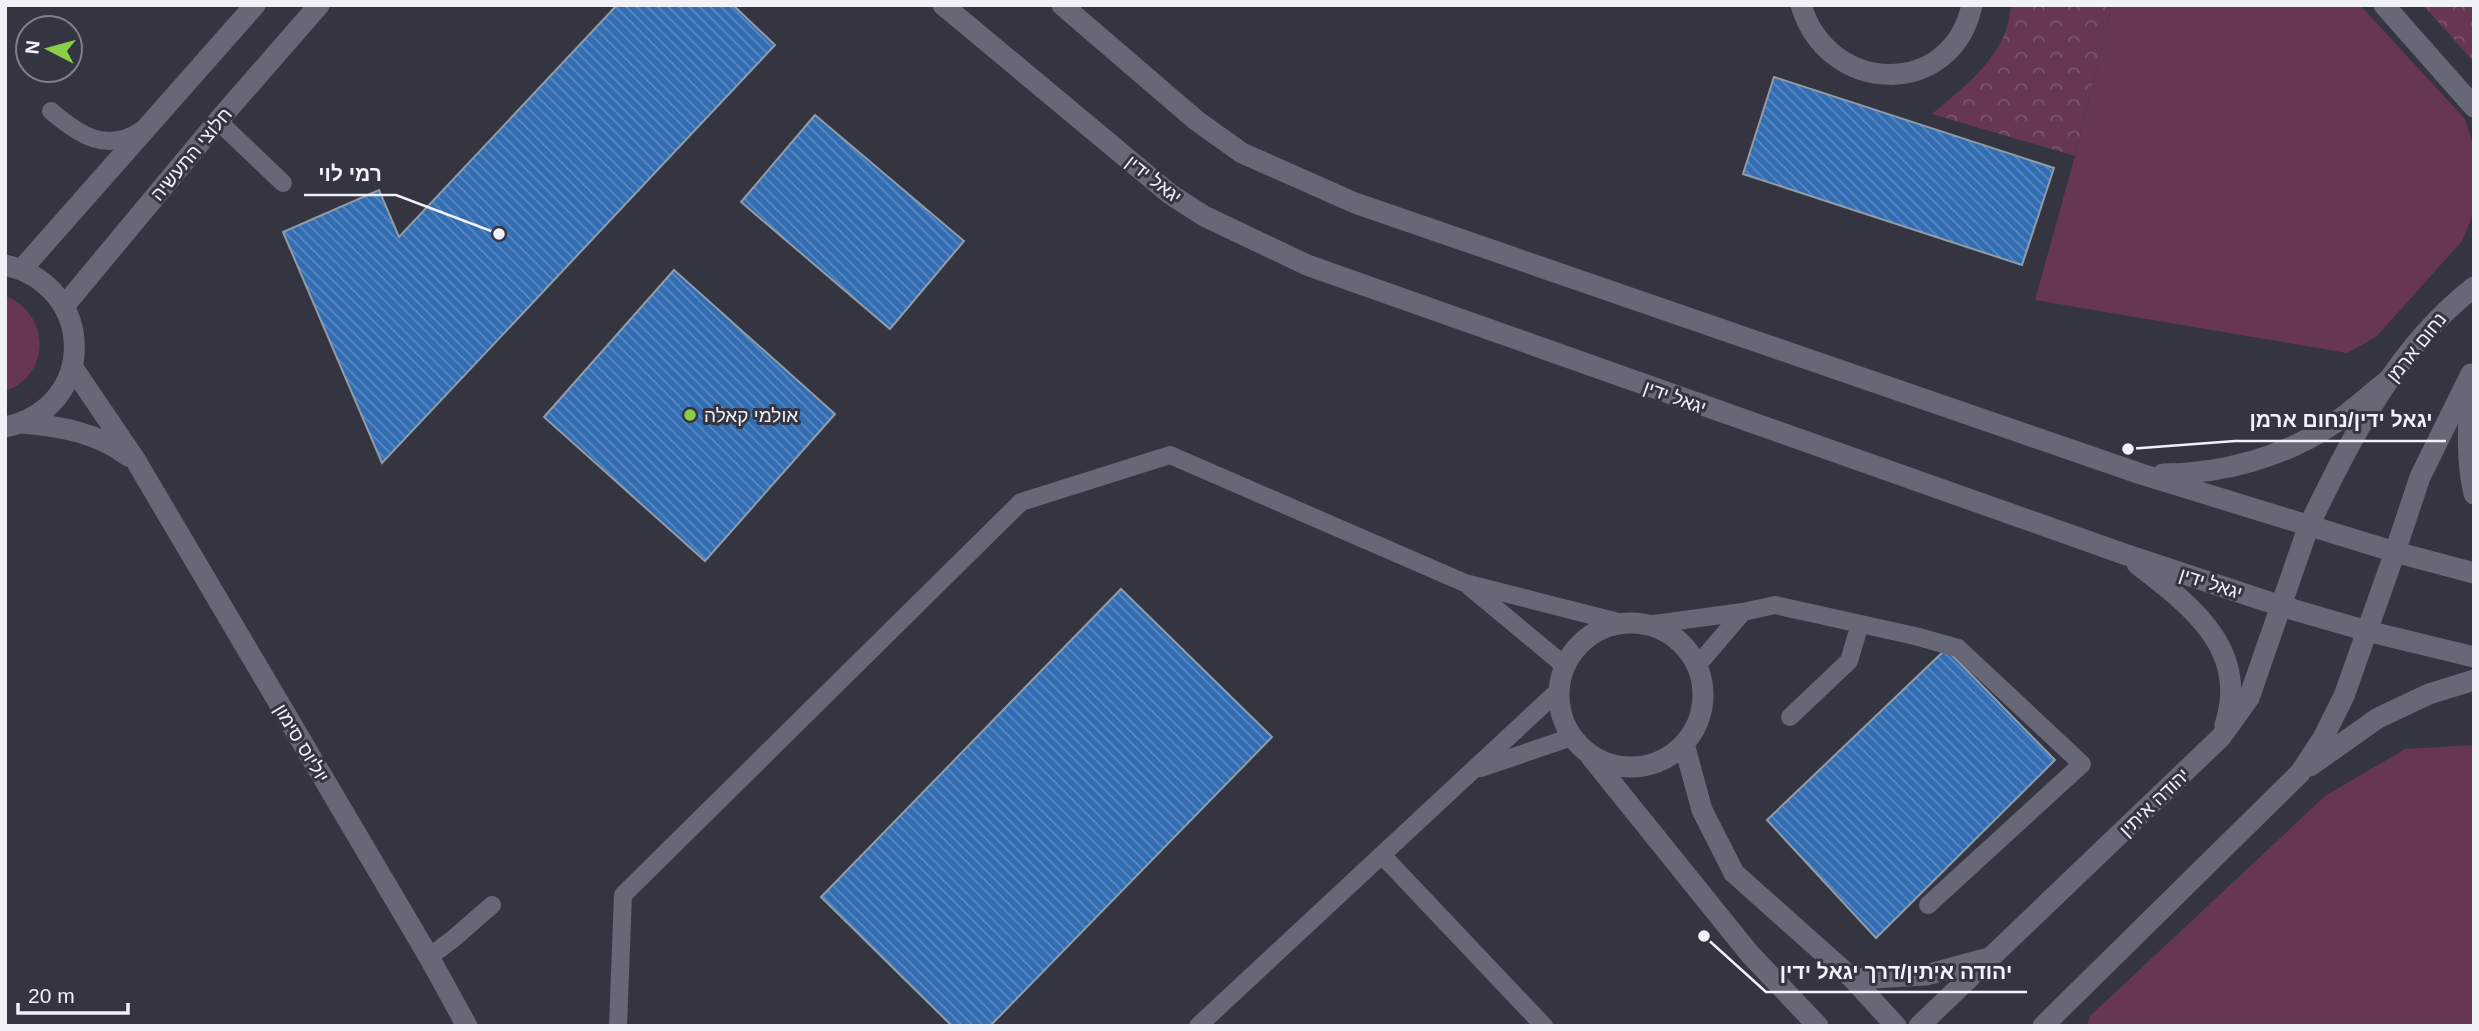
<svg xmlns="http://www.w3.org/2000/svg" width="2479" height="1031" font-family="Helvetica,'Noto Sans Hebrew',sans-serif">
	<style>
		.green { fill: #663652 }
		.park { fill: url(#park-crowns) }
		.building { fill: url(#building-back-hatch); stroke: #919ca9; stroke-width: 2 }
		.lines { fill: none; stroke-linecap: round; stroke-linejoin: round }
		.lane { stroke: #676876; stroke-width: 18 }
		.street { stroke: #676876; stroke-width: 21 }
		.secondary { stroke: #676876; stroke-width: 21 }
		.poi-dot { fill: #89cf48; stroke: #353542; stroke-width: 2.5 }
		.labels { text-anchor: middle; stroke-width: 6; stroke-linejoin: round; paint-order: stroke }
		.street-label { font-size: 19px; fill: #f1f1fa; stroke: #353542 }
		.poi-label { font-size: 19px; fill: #f1f1fa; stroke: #353542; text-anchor: start }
		.leader { fill: none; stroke: #f1f1fa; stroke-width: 2.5 }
		.callout-dot { fill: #f1f1fa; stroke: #353542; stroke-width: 2.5 }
		.callout-label { font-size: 21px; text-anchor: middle; font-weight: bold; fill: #f1f1fa; stroke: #353542; stroke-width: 6; stroke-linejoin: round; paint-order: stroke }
	</style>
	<defs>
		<pattern id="park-crowns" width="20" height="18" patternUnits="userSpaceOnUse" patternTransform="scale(1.75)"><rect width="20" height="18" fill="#663652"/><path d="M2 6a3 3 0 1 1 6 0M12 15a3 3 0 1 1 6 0" fill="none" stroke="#7c546c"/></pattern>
		<pattern id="building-back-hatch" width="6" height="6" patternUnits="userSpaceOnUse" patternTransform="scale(1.75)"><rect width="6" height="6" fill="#326db2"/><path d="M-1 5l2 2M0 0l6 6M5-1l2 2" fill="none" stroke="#5a89c1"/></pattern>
	</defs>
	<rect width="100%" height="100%" fill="#353542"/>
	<path class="green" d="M2112 5H2360L2465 119 2474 148V213L2462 241 2376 337 2347 353 2035 300 2075 156Z
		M5 296C50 312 52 376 5 391Z
		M2474 745V1026H2087L2090 1016 2325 796 2405 749Z"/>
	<path class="park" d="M2011 5H2112L2075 156 1932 114C1967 85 2008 54 2011 5Z
		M2423 5H2474V62Z"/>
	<path class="building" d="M617 5H733L775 45 382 463 283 232 379 190 399 237Z
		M1774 77 2054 168 2022 265 1743 174Z
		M815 115 964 241 890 329 741 202Z
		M674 270 835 414 705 561 544 417Z
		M1121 589 1272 737 990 1026H952L821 897Z
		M1946 649 2055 760 1876 938 1767 820Z"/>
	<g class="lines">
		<path class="lane" d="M51 111C79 135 107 154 142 130
			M218 121 283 183
			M1470 587 1565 666
			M1647 625 1743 612 1775 605 1915 636 1958 648 2082 764 1928 905
			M1696 667 1743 612
			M1790 717 1849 661 1860 624
			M1481 768 1572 737
			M1382 855 1544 1026
			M429 957 453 939 492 905
			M618 1026 623 895 1021 502 1170 455 1465 583 1622 623
			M1198 1026 1559 690"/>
		<path class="street" d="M1801 5C1828 96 1952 99 1972 5
			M2384 5 2474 107
			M2309 525C2352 438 2395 348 2474 287
			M2395 552 2420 477 2471 374
			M1559 695a72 72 0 1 1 144 0a72 72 0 1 1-144 0Z
			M1684 744 1702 810 1734 873 1853 979 1896 1026
			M1591 757 1749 953 1818 1026"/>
		<path class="secondary" d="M943 5 1170 194 1204 216 1307 265 2124 554 2281 606 2367 631 2474 657
			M1062 5 1197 121 1242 153 1355 203 2141 474 2395 552 2474 573
			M5 265C97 286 98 408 5 427
			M22 269 255 5
			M65 305 218 121 319 5
			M73 368 136 461 429 957 467 1026
			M2471 375C2469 415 2465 456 2474 494
			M22 423C60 426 98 433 128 456
			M2163 474C2222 474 2284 457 2333 424 2352 411 2370 395 2388 380
			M2137 564C2190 605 2250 649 2225 725
			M2310 766 2378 718 2429 694 2474 680
			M1853 979 1926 975 1989 958
			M1919 1026 2221 737 2249 698 2309 525
			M2043 1026 2300 773 2323 738 2344 696 2395 552"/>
	</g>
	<circle class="poi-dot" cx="690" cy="415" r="7"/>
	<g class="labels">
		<g class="street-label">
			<text transform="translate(191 154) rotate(-50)" y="7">חלוצי התעשיה</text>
			<text transform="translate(1154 179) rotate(38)" y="7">יגאל ידין</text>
			<text transform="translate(2416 347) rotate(-51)" y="7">נחום ארמן</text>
			<text transform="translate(1675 397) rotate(20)" y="7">יגאל ידין</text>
			<text transform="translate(2211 583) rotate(18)" y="7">יגאל ידין</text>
			<text transform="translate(302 743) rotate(59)" y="7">יוליוס סימון</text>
			<text transform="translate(2154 802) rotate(-44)" y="7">יהודה איתין</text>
		</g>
		<g class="poi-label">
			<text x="704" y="422">אולמי קאלה</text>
		</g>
	</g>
	<path class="leader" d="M499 234L396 195H304M2128 449L2235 441H2446M1704 936L1766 992H2027"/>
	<g class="callout-dot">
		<circle cx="499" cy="234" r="7"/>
		<circle cx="2128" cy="449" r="7"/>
		<circle cx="1704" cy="936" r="7"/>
	</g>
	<g class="callout-label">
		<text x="350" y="181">רמי לוי</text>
		<text x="2341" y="427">יגאל ידין/נחום ארמן</text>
		<text x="1896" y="979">יהודה איתין/דרך יגאל ידין</text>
	</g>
	<rect width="2479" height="1031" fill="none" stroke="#f1f1fa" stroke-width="14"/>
	<g transform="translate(49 49) rotate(276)"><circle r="33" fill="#353542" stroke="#80808c" stroke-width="2"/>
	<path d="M0-5L12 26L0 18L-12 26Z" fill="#89cf48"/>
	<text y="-10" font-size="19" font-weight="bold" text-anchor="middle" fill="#f1f1fa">N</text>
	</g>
	<path d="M18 1003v10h110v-10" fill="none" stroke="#f1f1fa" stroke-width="3.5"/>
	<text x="28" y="1003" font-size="21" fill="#f1f1fa" stroke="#353542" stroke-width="5" paint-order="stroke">20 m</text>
</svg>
